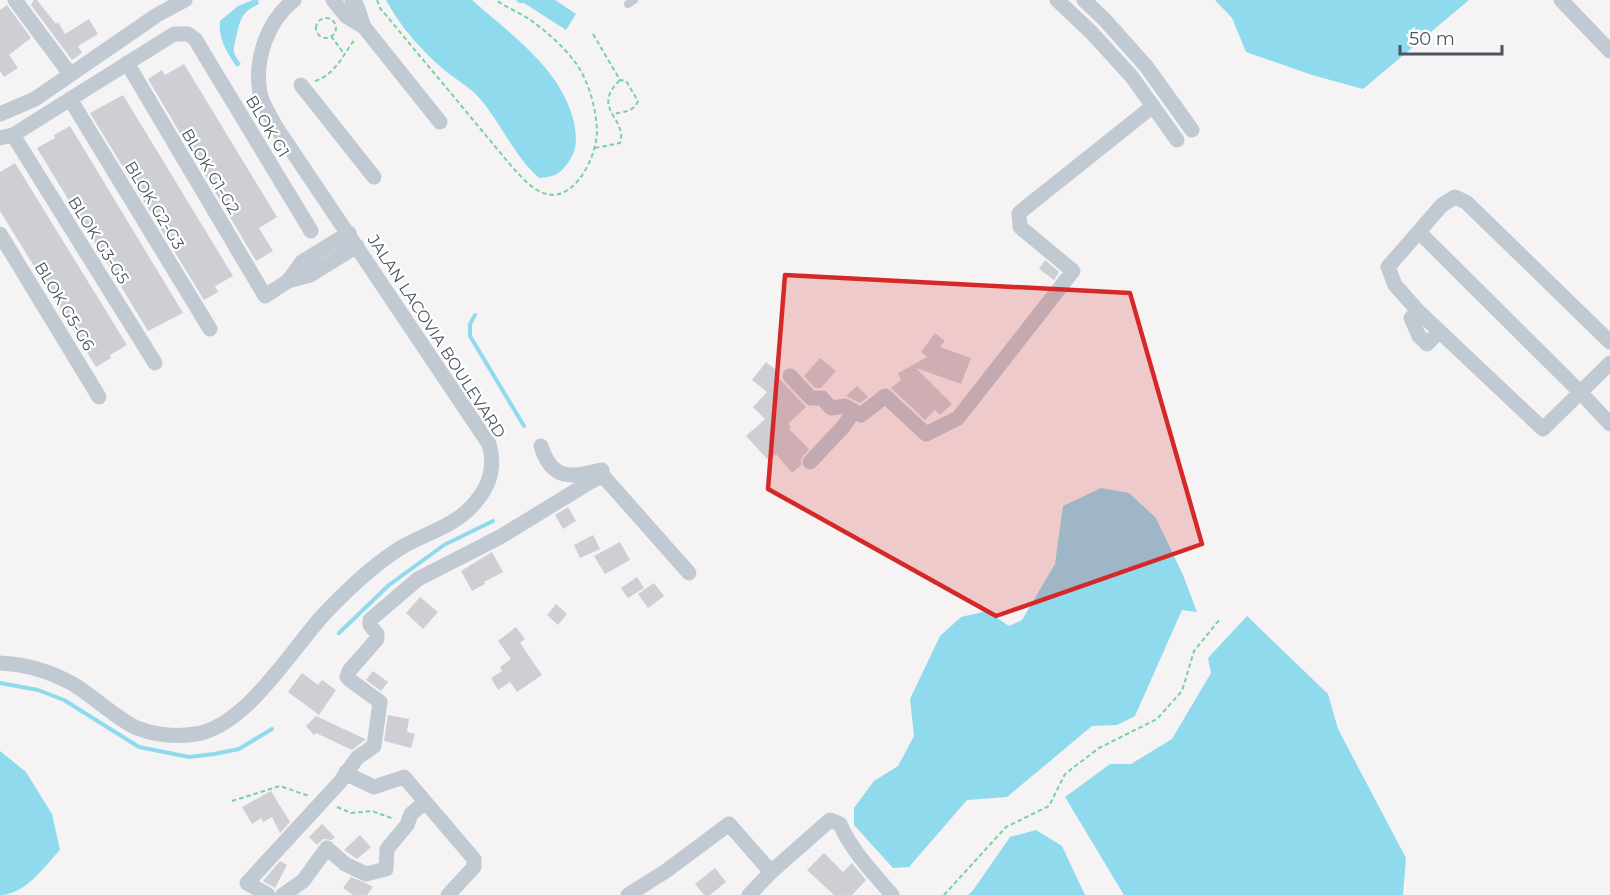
<svg xmlns="http://www.w3.org/2000/svg" width="1610" height="895" font-family="Montserrat,sans-serif">
	<style>
		.water { fill: #90daee }
		.lines { fill: none; stroke-linecap: round; stroke-linejoin: round }
		.stream { stroke: #90daee; stroke-width: 4 }
		.building { fill: #cdcfd5 }
		.path { stroke: #7ad0a6; stroke-width: 2; stroke-dasharray: 4.5 3; stroke-linecap: butt }
		.service { stroke: #c1cad2; stroke-width: 8 }
		.minor { stroke: #c1cad2; stroke-width: 15 }
		.marked { fill: #d62828; fill-opacity: 0.2; stroke: #d62828; stroke-width: 4.5; stroke-linejoin: round }
		.labels { text-anchor: middle; stroke-width: 4.5; stroke-linejoin: round; paint-order: stroke }
		.street-label { font-size: 16px; fill: #4a5661; stroke: #fff }
	</style>
	<rect width="100%" height="100%" fill="#f5f3f3"/>
	<path class="water" d="M253 0H258L259 4C243 11 241 17 237 33 234 49 230 50 241 64L237 67C227 53 218 39 220 21L238 6Z
		M386 0H472C511 35 561 68 574 122 576 135 578 146 571 158 562 173 556 177 539 178 514 156 502 125 481 100 471 87 454 79 442 68 419 48 400 26 386 0Z
		M516 0H555L576 14 566 30 524 3H519Z
		M1215 0H1469L1363 89 1312 75 1246 52 1232 18Z
		M1101 488 1129 493 1156 518 1183 575 1197 612 1182 610 1135 716 1117 725 1092 726 1007 797 967 800 909 867 893 868 854 825V808L874 781 898 766 914 736 910 699 940 636 961 617 987 611 1009 626 1022 620 1055 564 1063 506Z
		M1247 616 1328 694 1338 729 1406 858 1403 895H1124L1065 797 1110 764H1131L1172 739 1211 673 1208 658Z
		M0 751 26 772 52 814 60 850C44 867 25 895 0 895Z
		M1036 830 1062 846 1085 895H968L974 889 1010 837Z"/>
	<g class="lines">
		<path class="stream" d="M475 315 470 324V336L524 426
			M339 633 389 585 444 545 493 521
			M0 683 38 690 64 700 139 747 189 757 214 754 239 749 272 729"/>
	</g>
	<path class="building" d="M34 0H37L56 24 58 22 65 34 89 19 98 34 78 46 82 53 72 60 31 5Z
		M7 5 31 38 9 55 18 68 4 77 0 71V10Z
		M184 64 277 217 259 228 273 251 256 261 148 79 162 70 165 75Z
		M123 95 233 276 215 286 218 292 204 300 90 113Z
		M70 126 183 313 148 331 37 148 55 138 54 135Z
		M15 163 127 345 110 355 111 358 96 367 0 211V172Z
		M1045 260 1059 272 1054 280 1039 269Z
		M935 333 945 341 940 347 971 358 961 384 916 368 952 404 940 415 935 410 925 420 891 388 901 380 898 373 927 357 921 352Z
		M820 358 836 371 821 388H815L804 376Z
		M766 362 780 373 777 376 806 407 788 424 791 427 789 429 809 449 801 459V465L792 473 776 454 769 461 746 436 765 419 753 407 767 392 752 380Z
		M857 386 868 397 860 403 846 396Z
		M568 507 576 521 563 529 555 515Z
		M593 535 600 549 580 558 574 545Z
		M620 542 630 560 605 574 594 556Z
		M492 552 503 572 484 582 485 584 472 591 461 571Z
		M637 577 644 588 628 598 621 588Z
		M654 583 664 596 648 608 638 594Z
		M420 597 438 612 423 629 406 613Z
		M556 604 567 614 558 625 547 615Z
		M516 627 525 639 520 643 542 675 517 692 510 682 498 690 491 678 502 671 500 667 511 659 498 641Z
		M373 671 388 682 381 691 366 680Z
		M302 673 318 685 322 680 336 690 319 715 288 692Z
		M388 715 409 719 407 732 415 734 411 748 384 741Z
		M316 716 365 739V740L352 750 316 733 314 735 306 726Z
		M271 791 290 822 280 833 272 817 263 822 261 818 252 824 242 807Z
		M322 824 335 837 332 840 323 839 317 845 309 837Z
		M360 835 371 847 357 859 344 850Z
		M824 853 843 872 852 863 866 880 852 895H834L807 870Z
		M280 861 287 865 275 888 263 881Z
		M715 868 726 882 710 895H704L695 884Z
		M351 877 368 884 373 887 367 895H353L343 888Z"/>
	<g class="lines">
		<path class="path" d="M377 0 380 8 513 168C520 175 528 185 537 190 571 211 597 158 597 131 596 108 589 81 575 62 564 47 547 32 532 21 521 13 507 8 496 0
			M316 28a10 10 0 1 1 20 0a10 10 0 1 1-20 0Z
			M593 34 620 80 626 81 638 101C634 112 623 112 612 114
			M331 36 345 55
			M315 81C336 74 342 56 355 39
			M595 148 620 143C628 118 590 109 620 80
			M232 801 280 786 309 796
			M337 807 351 813 372 811 394 819
			M944 895 1006 827 1049 806 1065 774 1099 748 1157 719 1182 691 1194 651 1220 619"/>
		<path class="service" d="M628 4 634 0"/>
		<path class="minor" d="M15 0 70 74
			M333 0 346 16 364 27 357 6 352 0
			M1057 0 1091 32 1132 77 1177 140
			M1084 0 1104 19 1146 66 1192 130
			M1561 0 1610 51
			M364 27 440 122
			M127 63 265 296 288 281
			M301 85 374 177
			M70 99 210 329
			M0 114 35 99 157 15 185 0
			M13 135 155 363
			M0 138 13 135 174 34H188L195 39 311 231
			M1419 232 1581 393 1610 424
			M349 233 302 262 288 281 310 275 357 246
			M0 234 99 397
			M1418 311 1395 285 1388 267 1442 205 1455 197 1466 202 1610 342
			M1439 332 1427 344 1419 336 1411 318 1418 311 1543 429 1610 363
			M790 376 811 398H822L831 408 845 406 861 415 885 396 926 434 958 418 1073 271 1020 227 1019 213 1153 106
			M541 446C552 482 572 477 602 470V472
			M810 462 843 427 854 411
			M0 663C26 664 51 672 73 684 93 696 118 720 137 728 155 735 177 737 196 734 247 726 292 648 326 612 349 588 374 564 402 547 426 533 453 527 472 506 489 488 496 467 489 444L276 127C271 117 262 104 260 93 254 60 267 21 294 0
			M346 772 351 776 374 787 404 777 474 859V867L448 895
			M268 895 247 883 340 782 357 758 374 746 380 702 350 680 347 677 349 671 377 639V634L370 625V620L418 579 500 537 595 479 604 477 689 573
			M283 895 303 881 327 848 345 864 366 874 386 869 387 849 407 825 411 814 425 802
			M628 895 666 871 729 824 771 872
			M749 895 771 872 830 820 840 824C852 852 873 872 892 895"/>
	</g>
	<path class="marked" d="M785 275 1130 293 1202 544 996 616 768 489Z"/>
	<g class="labels">
		<g class="street-label">
			<text transform="translate(268 126) rotate(59)" y="6">BLOK G1</text>
			<text transform="translate(211 171) rotate(59)" y="6">BLOK G1-G2</text>
			<text transform="translate(155 205) rotate(59)" y="6">BLOK G2-G3</text>
			<text transform="translate(99 240) rotate(58)" y="6">BLOK G3-G5</text>
			<text transform="translate(65 306) rotate(59)" y="6">BLOK G5-G6</text>
			<text transform="translate(437 336) rotate(57)" y="6">JALAN LACOVIA BOULEVARD</text>
		</g>
	</g>
	<path d="M1400 45v9h102v-9" fill="none" stroke="#4a5661" stroke-width="3"/>
	<text x="1409" y="45" font-size="18" fill="#4a5661" stroke="#ffffff" stroke-width="4.5" paint-order="stroke">50 m</text>
</svg>
